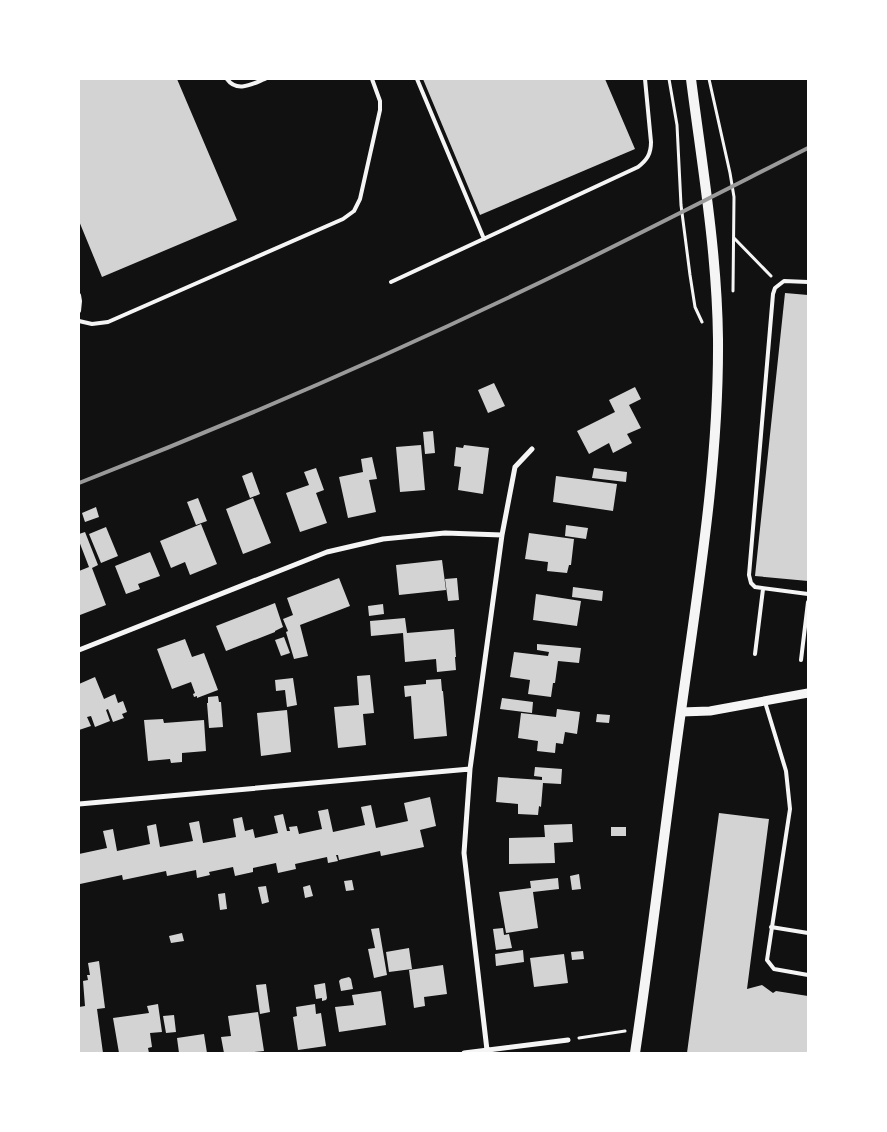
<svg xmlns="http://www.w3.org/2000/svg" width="887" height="1132" font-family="Inter,sans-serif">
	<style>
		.building { fill: #d3d3d3 }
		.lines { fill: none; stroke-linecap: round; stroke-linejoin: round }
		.path { stroke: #f5f5f5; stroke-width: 3 }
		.service { stroke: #f5f5f5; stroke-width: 4 }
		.minor { stroke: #f5f5f5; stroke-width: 5 }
		.tertiary { stroke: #f5f5f5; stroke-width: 9 }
		.secondary { stroke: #f5f5f5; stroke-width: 10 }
		.rail { stroke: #9a9a9a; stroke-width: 4 }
	</style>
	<rect width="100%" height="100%" fill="#111"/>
	<path class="building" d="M79 79H177L237 220 102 277 79 221Z
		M423 79H605L635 149 480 215Z
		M785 293 808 295V581L755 576Z
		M494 383 505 406 488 413 478 390Z
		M635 387 641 399 629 405 641 428 627 434 632 443 613 453 609 443 589 454 577 431 615 412 609 400Z
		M433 431 435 453 425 454 423 432Z
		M421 445 425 490 400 492 396 447Z
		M464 445 489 448 483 494 458 490 461 467 454 466 456 447 463 448Z
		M372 457 377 479 369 480 376 512 348 518 339 477 363 472 361 459Z
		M316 468 324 490 316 493 327 523 300 532 286 493 309 485 304 472Z
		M594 468 627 472 626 482 592 478Z
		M252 472 260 494 250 498 242 476Z
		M556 476 617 484 613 511 553 502Z
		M198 498 207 521 196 525 187 502Z
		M253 498 271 543 243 554 226 509Z
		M96 507 99 517 85 522 82 513Z
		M201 524 217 564 190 575 185 562 171 568 160 541Z
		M566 525 588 528 586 539 565 536Z
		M106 527 118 556 101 563 89 534Z
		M85 532 98 565 92 568 106 605 80 615 79 612V571L89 567 79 541V534Z
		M529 533 574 539 571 565H569L567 573 547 571 548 562 525 559Z
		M150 552 160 576 138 584 140 589 126 594 115 566Z
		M442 560 446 590 399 595 396 565Z
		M339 578 350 606 300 625 308 656 294 659 286 632 288 631 283 619 293 615 287 598Z
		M457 578 459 600 448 601 445 579Z
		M573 587 603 591 602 601 572 597Z
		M536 594 581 601 577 626 533 620Z
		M275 603 283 627 275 631V632L226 651 216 626Z
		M383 604 384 614 369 616 368 606Z
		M405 618 407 633 454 629 456 657H455L456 670 437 672 436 659 405 662 403 633 371 636 370 621Z
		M284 637 290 653 281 656 275 640Z
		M185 639 192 657 204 653 218 690 197 698V696L194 697 193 694 195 693 191 682 172 689 157 649Z
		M537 644 581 648 579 663 558 661 555 683H553L551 697 528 694 530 680 510 677 514 652 548 656 549 652 537 650Z
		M370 675 374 713 363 714 366 745 338 748 334 707 359 705 357 676Z
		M95 677 104 699 115 694 118 703 123 701 127 712 122 714 124 718 113 722 108 709 106 710 110 721 95 727 91 716 87 717 91 726 79 730V684Z
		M293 678 297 705 287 707 285 690 276 691 275 680Z
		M441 679 442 691H443L447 736 414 739 411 696 405 697 404 686 426 684V680Z
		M218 696 219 702H221L223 727 209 728 207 703H208V697Z
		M502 698 533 702 532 713 500 709Z
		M557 709 580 712 577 734 565 732 563 744 556 743 555 753 537 751 538 741 518 738 521 713 556 717Z
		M287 710 291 752 261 756 257 713Z
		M597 714 610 715 609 723 596 722Z
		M163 719 164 723 204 720 206 751 182 753V762L171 763 170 759 148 761 144 720Z
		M535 767 562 769 561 784 543 783 541 807 539 806 538 815 518 814V804L496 802 498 777 542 780V777L534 776Z
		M430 797 436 826 420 830 424 847 381 856 380 851 339 860 338 855H336L338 861 328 863 327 857 295 864 296 869 278 873 276 863 253 868V872L235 876 233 867 209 872 210 875 197 878 196 870 167 876 166 871 123 880 122 875 80 884 79 879V854L107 848 103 831 113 829 117 851 150 844 147 826 156 824 160 847 193 841 189 823 199 821 203 843 236 837 233 819 242 817 245 831 253 829 255 838 278 833 274 816 283 814 287 831H290L289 827 297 826 299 834 322 829 318 811 328 809 333 832 365 825 361 807 371 805 376 828 408 821 404 803Z
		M719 813 769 819 747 989 762 985 773 993 776 991 808 996V1053H687Z
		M572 824 573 842 554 843 555 863 509 864V838L545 837 544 825Z
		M611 827H626V836H611Z
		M579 874 581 889 572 890 570 876Z
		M558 878 559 889 533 892 538 928 506 933 499 892 531 888 530 881Z
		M352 880 354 890 346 891 344 881Z
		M310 885 313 896 305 898 303 887Z
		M266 886 269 902 262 904 258 887Z
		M225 893 227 909 220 910 218 894Z
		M379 928 387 975 374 978 368 949 375 948 371 929Z
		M503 928 504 935 509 934 512 948 496 950 493 929Z
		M182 933 184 941 171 943 169 936Z
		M409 948 412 969 389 972 386 952Z
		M523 950 524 962 496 966 495 954Z
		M583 951 584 959 572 960 571 952Z
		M564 954 568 983 534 987 530 958Z
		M99 961 105 1008 97 1009 103 1053H79V1007L85 1006 83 981 88 980 87 975H90L88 963Z
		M443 965 447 994 424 997 425 1006 414 1008 409 970Z
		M349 977 351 979 353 989 341 991 339 981 341 979Z
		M325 983 327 998 326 1000 322 1001V998L316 999 314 985Z
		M266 984 270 1012 260 1014 256 985Z
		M381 991 386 1025 339 1032 335 1007 354 1005 352 995Z
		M158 1004 162 1032 150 1033 152 1047 148 1048 149 1053H119L113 1018 149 1013 147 1006Z
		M315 1004 316 1014 321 1013 326 1046 298 1050 293 1017 297 1016 296 1007Z
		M258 1012 264 1051 246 1053H224L221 1037 231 1036 228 1016Z
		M174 1015 176 1032 166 1033 163 1016Z
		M204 1034 207 1053H179L177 1038Z"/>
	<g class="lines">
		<path class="path" d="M669 79 677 125 681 205 690 275 695 307 702 322
			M709 79 730 173 734 197 733 291
			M734 238 771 276
			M579 1038 625 1031"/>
		<path class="service" d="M227 79C237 93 252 84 265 79
			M417 79 484 239
			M391 282 638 167C647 160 651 154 651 142L645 79
			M808 282 784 281 775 288 773 294 749 575 751 583 755 587 808 594
			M79 295 80 301 79 311
			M79 321 92 324 108 322 343 219 354 211 360 199 380 110V101L372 79
			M755 654 763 589
			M801 660 808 602
			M765 702 786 771 790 809 767 960 774 969 808 975
			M771 927 808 933"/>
		<path class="minor" d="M79 650 327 552 383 539 445 533 502 535
			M79 804 470 769
			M487 1050 464 853 470 769 502 535 515 467 532 449
			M464 1053 568 1040"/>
		<path class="tertiary" d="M681 712 710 711 808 693"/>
		<path class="secondary" d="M635 1053C652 939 665 825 681 711 698 587 719 464 718 339 717 251 702 165 691 79"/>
		<path class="rail" d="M79 483C248 417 415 344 578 264 655 226 731 187 808 148"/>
	</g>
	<rect width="887" height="1132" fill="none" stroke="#ffffff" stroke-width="160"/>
</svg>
